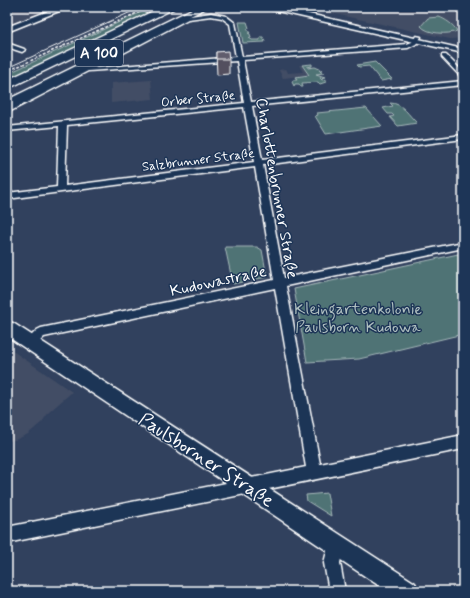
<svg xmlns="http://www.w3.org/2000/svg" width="470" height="598" font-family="Mynerve,sans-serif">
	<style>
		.built { fill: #434d65 }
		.green { fill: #4f7375; stroke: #a7b9ba }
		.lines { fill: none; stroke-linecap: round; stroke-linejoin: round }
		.street-casing { stroke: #fff; stroke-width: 3 }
		.secondary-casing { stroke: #fff; stroke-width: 3 }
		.highway-casing { stroke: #fff; stroke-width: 3 }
		.street { fill: #1d3557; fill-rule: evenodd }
		.secondary { fill: #1d3557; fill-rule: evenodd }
		.highway { fill: #1d3557; fill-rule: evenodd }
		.tram { stroke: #fff; stroke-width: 1 }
		.rail-far1 { stroke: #fff; stroke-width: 1.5; stroke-dasharray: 3 1.5; stroke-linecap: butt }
		.rail { stroke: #fff; stroke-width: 2; stroke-dasharray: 4 2; stroke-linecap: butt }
		.wall { fill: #53505e; stroke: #fff }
		.building { fill: #615d6d; stroke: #fff }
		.labels { text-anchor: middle; stroke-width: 3; stroke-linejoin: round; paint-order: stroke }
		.far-street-label { font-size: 13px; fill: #fff; stroke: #1d3557 }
		.shield { fill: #1d3557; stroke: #bbc2cd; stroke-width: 1 }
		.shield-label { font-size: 15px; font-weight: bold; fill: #fff }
		.street-label { font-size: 16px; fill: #fff; stroke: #1d3557 }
		.park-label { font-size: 16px; fill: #b0c0c1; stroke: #1d3557 }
		.near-street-label { font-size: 19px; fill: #fff; stroke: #1d3557 }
	</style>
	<rect width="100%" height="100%" fill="#31415e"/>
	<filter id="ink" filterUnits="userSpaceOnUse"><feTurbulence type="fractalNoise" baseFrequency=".025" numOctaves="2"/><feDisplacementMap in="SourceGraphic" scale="8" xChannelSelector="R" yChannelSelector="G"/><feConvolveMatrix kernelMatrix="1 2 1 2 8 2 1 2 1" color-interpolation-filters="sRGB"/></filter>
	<g filter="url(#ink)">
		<path class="built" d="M7 7H60L7 28Z
			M303 7H356L369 10 372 7H419L435 10 451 9 449 7H463V38L450 39Z
			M299 65H302L309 75 283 78 279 70 286 69 288 73 303 72Z
			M151 80 153 99 111 103V83Z
			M7 347 72 392 49 412 42 422 28 434 15 440 7 441Z"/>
		<path class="green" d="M152 7H165L7 82V74Z
			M439 17C445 19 454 25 457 31 448 35 427 34 421 26L428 18Z
			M239 22H247L249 28 247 29 250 33H248L250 34 251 38H249L252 40H260V37H263L265 42 243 43Z
			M375 62 392 79 381 81 369 66 359 67 357 65Z
			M312 64V66L307 67 308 68 315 67 322 70H319L321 72 324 73 316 74 325 77 320 78 322 80 326 79V82L320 84 318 82 302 83 303 87H301L299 84H295L294 86 292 82 293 80H297L295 77 309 75 302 65Z
			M390 103C403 103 409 116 417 123L398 126 390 117 394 116 392 114H388L383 108 393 106Z
			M366 108 382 126 326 134 315 116 318 115 317 113Z
			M225 247H257L262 250 267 277 233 284Z
			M463 253V334L359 359 307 362 294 289Z
			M327 493 331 516 307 501 306 495Z"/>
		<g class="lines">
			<g class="street-casing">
				<path id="street" d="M211 13 226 16 235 23 242 57 407 44 412 42 416 36 421 37 416 44 408 48 243 60 251 102 463 81V85L252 106 262 160 463 135V139L263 165 284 278 463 242V248L286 286 320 464 463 435V449L7 543V527L306 467 275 288 44 337C39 342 34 349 26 347L24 343 37 330 41 328 274 280 255 167 7 199V193L57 187 59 126 7 131V127L244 103 237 61 88 71 7 113V108L184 17ZM211 16 222 18 230 24 236 57 95 68 188 19ZM244 107 254 162 65 186 67 125Z
					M7 43 24 49 25 50 22 52 7 47Z
					M463 43V49L461 51H457V49Z
					M442 55H446L463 72V78L461 77 442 57Z
					M336 537 342 539 344 545 340 563 345 591H329L324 563 330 539Z"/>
			</g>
			<g class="secondary-casing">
				<path id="secondary" d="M59 7H69L7 32V27Z
					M264 7H278L463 49V53L268 9Z
					M7 322 13 323 415 583 418 591H387L7 336Z"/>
			</g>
			<g class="highway-casing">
				<path id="highway" d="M162 7H175L173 9 7 89V80Z
					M196 7H208L7 109V100Z"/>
			</g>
			<use href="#street" class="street"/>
			<use href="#secondary" class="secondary"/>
			<use href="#highway" class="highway"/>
			<path class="tram" d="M7 68 142 7"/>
			<path class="rail-far1" d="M10 70 150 7"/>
			<path class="rail" d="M7 72 13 69"/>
		</g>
		<path class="wall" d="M216 52 229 59V74L217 75Z"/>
		<path class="building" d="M228 51 229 59H216V52Z"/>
	</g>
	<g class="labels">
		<g class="far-street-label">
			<text transform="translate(198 98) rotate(-6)" y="5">Orber Straße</text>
			<text transform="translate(198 159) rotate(-7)" y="5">Salzbrunner Straße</text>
		</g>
		<rect class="shield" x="75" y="40" width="48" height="26" rx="3"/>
		<g class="shield-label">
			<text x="99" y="58">A 100</text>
		</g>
		<g class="street-label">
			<text transform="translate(278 188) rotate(80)" y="6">Charlottenbrunner Straße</text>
			<text transform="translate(218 280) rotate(-12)" y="6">Kudowastraße</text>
		</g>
		<g class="park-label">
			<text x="358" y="314">Kleingartenkolonie<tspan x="358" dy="18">Paulsborn Kudowa</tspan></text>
		</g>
		<g class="near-street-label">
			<text transform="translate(207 459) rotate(33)" y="7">Paulsborner Straße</text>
		</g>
	</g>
	<rect width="470" height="598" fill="none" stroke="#1d3557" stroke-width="24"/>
	<rect x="12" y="12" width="446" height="574" fill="none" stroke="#fff" stroke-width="1.5" filter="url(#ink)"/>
</svg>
